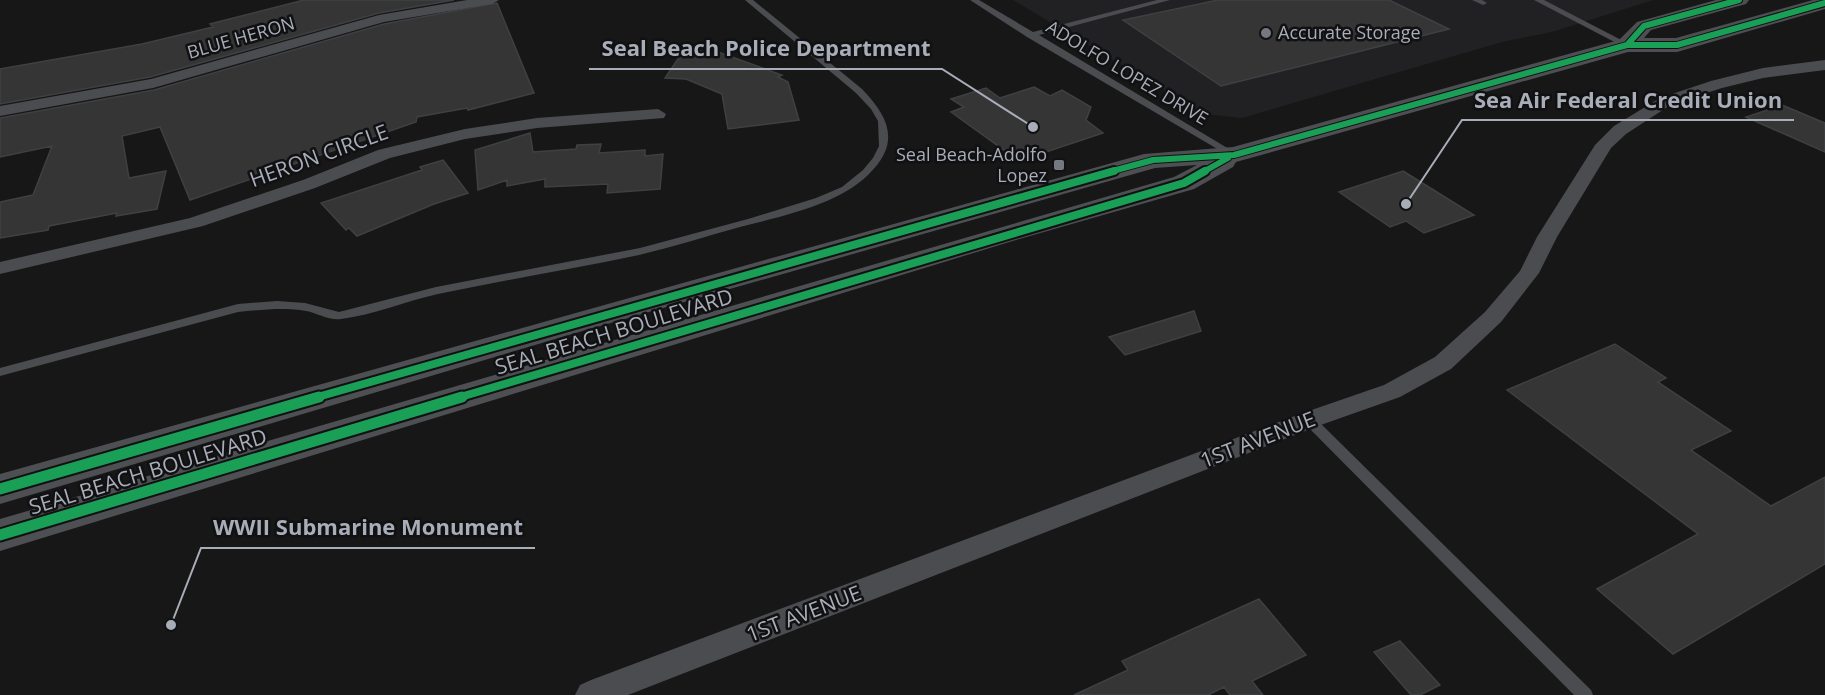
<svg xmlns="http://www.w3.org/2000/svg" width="1825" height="695" font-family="'Open Sans',sans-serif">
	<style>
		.built { fill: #212123 }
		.building { fill: #353536; stroke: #3f4043; stroke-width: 1.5 }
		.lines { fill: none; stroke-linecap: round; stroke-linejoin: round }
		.service { fill: #4b4c50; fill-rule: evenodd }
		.minor { fill: #4b4c50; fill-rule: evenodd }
		.primary { fill: #4d4f52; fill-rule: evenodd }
		.cycleway-far2-casing { stroke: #111113; stroke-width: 8 }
		.cycleway-far1-casing { stroke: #111113; stroke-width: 12 }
		.cycleway-casing { stroke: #111113; stroke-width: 15 }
		.cycleway-far2 { stroke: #1a9f57; stroke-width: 6 }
		.cycleway-far1 { stroke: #1a9f57; stroke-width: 8 }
		.cycleway { stroke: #1a9f57; stroke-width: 11 }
		.poi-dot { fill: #757880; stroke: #111113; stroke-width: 2 }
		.labels { text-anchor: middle; stroke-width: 5; stroke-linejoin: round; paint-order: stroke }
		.far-poi-label { font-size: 18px; fill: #a8adb8; stroke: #111113; text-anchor: start }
		.far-street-label { font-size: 18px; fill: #a8adb8; stroke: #111113 }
		.street-label { font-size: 21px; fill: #a8adb8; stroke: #111113 }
		.leader { fill: none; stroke: #a8adb8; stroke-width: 2 }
		.callout-dot { fill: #a8adb8; stroke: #111113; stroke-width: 2 }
		.callout-label { font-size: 22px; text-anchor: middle; font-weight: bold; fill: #a8adb8; stroke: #111113; stroke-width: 5; stroke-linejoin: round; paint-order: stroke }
	</style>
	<rect width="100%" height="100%" fill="#171717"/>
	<path class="built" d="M1013 0H1653L1552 32 1502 42 1242 118 1204 114Z"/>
	<path class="building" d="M304 0H454L379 13 150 77 0 104V69L142 44 213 27 210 24Z
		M1218 0H1389L1449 29 1221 86 1123 20Z
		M497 3 534 93 468 110 467 108 417 117 416 122 190 200 160 127 122 136 129 178 166 171 157 209 116 216 117 213 49 226 48 230 0 238V202L33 195 52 146 0 157V118L154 90 384 24Z
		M684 50 718 52 782 75 778 77 788 82 799 120 728 129 722 94 686 79 665 78Z
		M1034 87 1050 96 1062 90 1091 107 1086 120 1103 133 1019 161 951 112 964 107 951 99 986 88 1000 98Z
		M1782 105 1825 123V152L1746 117Z
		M530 133 533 152 576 149 577 145 601 144 599 153 645 150V156L663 154 660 189 607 193 608 184 545 187V179L507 186V180L478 190 475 150Z
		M443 160 468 193 434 204 357 236 349 228 346 230 321 203 422 170 420 167Z
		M1403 171 1474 215 1424 233 1406 221 1390 227 1339 192Z
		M1194 311 1201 331 1125 355 1109 337Z
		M1615 344 1666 378 1658 382 1731 431 1691 450 1771 506 1825 477V564L1673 654 1597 589 1698 534 1507 390Z
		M1259 599 1306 655 1252 681 1263 695H1230L1224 687 1208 695H1074L1128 670 1122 661Z
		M1400 641 1440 685 1420 695H1411L1374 652Z"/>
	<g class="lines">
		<path class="service" d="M745 0H753L862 89C889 117 901 143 869 174 838 205 782 216 740 227 707 236 673 247 639 255 572 269 505 280 438 294 406 301 373 315 341 319 330 321 317 313 306 311 284 307 261 310 238 312L0 376V368L238 304 277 301 305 303 339 312 436 287 640 248 748 219 816 198 842 187 863 170 873 158 879 146 878 121 871 109 856 93Z
			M970 0H979L1033 32 1157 0H1170L1039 35 1239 155 1237 157H1231L1027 37Z
			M1472 0H1482L1487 3 1483 5Z
			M1534 0H1544L1631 45 1624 47Z
			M1309 415 1314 417 1591 690 1593 695H1574L1304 423 1303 420 1304 417Z"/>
		<path class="minor" d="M467 0H499L492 4 384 22 153 88 0 116V106L151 79 379 15Z
			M1825 60V70L1763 78 1722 88 1672 104 1626 134 1611 148 1557 237 1539 273 1501 322 1451 369 1400 397 1318 426 628 695H575L580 685 591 680 1300 414 1384 385 1435 357 1485 312 1520 271 1537 237 1595 145 1614 126 1660 98 1711 81 1763 68Z
			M658 109 666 114 664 118 537 128 465 139 390 158 315 188 203 226 0 274V262L190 218 303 180 378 150 465 129 537 118Z"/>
		<path class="primary" d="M1716 0H1749L1746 4 1651 30 1644 38H1676L1813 0H1825V9L1677 52H1628L1236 162 1233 167 1194 189 1016 240 0 551V519L1174 177 1197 165 1155 168 579 332 0 504V474L1144 154 1233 147 1619 40 1637 22Z"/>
		<g class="cycleway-far2-casing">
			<path id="cycleway-far2" d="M1627 45 1644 26 1739 0
				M1109 172 1153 160 1234 155 1627 45H1677L1825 3
				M1203 172 1228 158"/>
		</g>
		<g class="cycleway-far1-casing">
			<path id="cycleway-far1" d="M314 398 1114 171
				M457 398 1184 183 1205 171"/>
		</g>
		<g class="cycleway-casing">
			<path id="cycleway" d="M0 489 319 397
				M0 535 462 397"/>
		</g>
		<use href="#cycleway-far2" class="cycleway-far2"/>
		<use href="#cycleway-far1" class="cycleway-far1"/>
		<use href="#cycleway" class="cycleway"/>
	</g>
	<g class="poi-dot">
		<circle cx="1266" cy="33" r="6"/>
		<rect x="1053" y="159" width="12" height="12" rx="3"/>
	</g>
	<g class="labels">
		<g class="far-poi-label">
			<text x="1278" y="39">Accurate Storage</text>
			<text x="1047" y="161" text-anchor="end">Seal Beach-Adolfo<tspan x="1047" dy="21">Lopez</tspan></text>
		</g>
		<g class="far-street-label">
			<text transform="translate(241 38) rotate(-16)" y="6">BLUE HERON</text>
			<text transform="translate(1127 73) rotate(31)" y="6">ADOLFO LOPEZ DRIVE</text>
		</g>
		<g class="street-label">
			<text transform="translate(319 156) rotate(-20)" y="7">HERON CIRCLE</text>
			<text transform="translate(614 332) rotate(-17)" y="7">SEAL BEACH BOULEVARD</text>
			<text transform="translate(1258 440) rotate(-21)" y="7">1ST AVENUE</text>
			<text transform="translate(148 472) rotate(-17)" y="7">SEAL BEACH BOULEVARD</text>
			<text transform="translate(804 614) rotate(-21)" y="7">1ST AVENUE</text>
		</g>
	</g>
	<path class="leader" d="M1033 127L942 69H589M1406 204L1462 120H1794M171 625L201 548H535"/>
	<g class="callout-dot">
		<circle cx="1033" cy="127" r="6"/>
		<circle cx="1406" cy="204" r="6"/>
		<circle cx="171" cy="625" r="6"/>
	</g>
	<g class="callout-label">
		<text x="766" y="56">Seal Beach Police Department</text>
		<text x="1628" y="108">Sea Air Federal Credit Union</text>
		<text x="368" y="535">WWII Submarine Monument</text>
	</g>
</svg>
